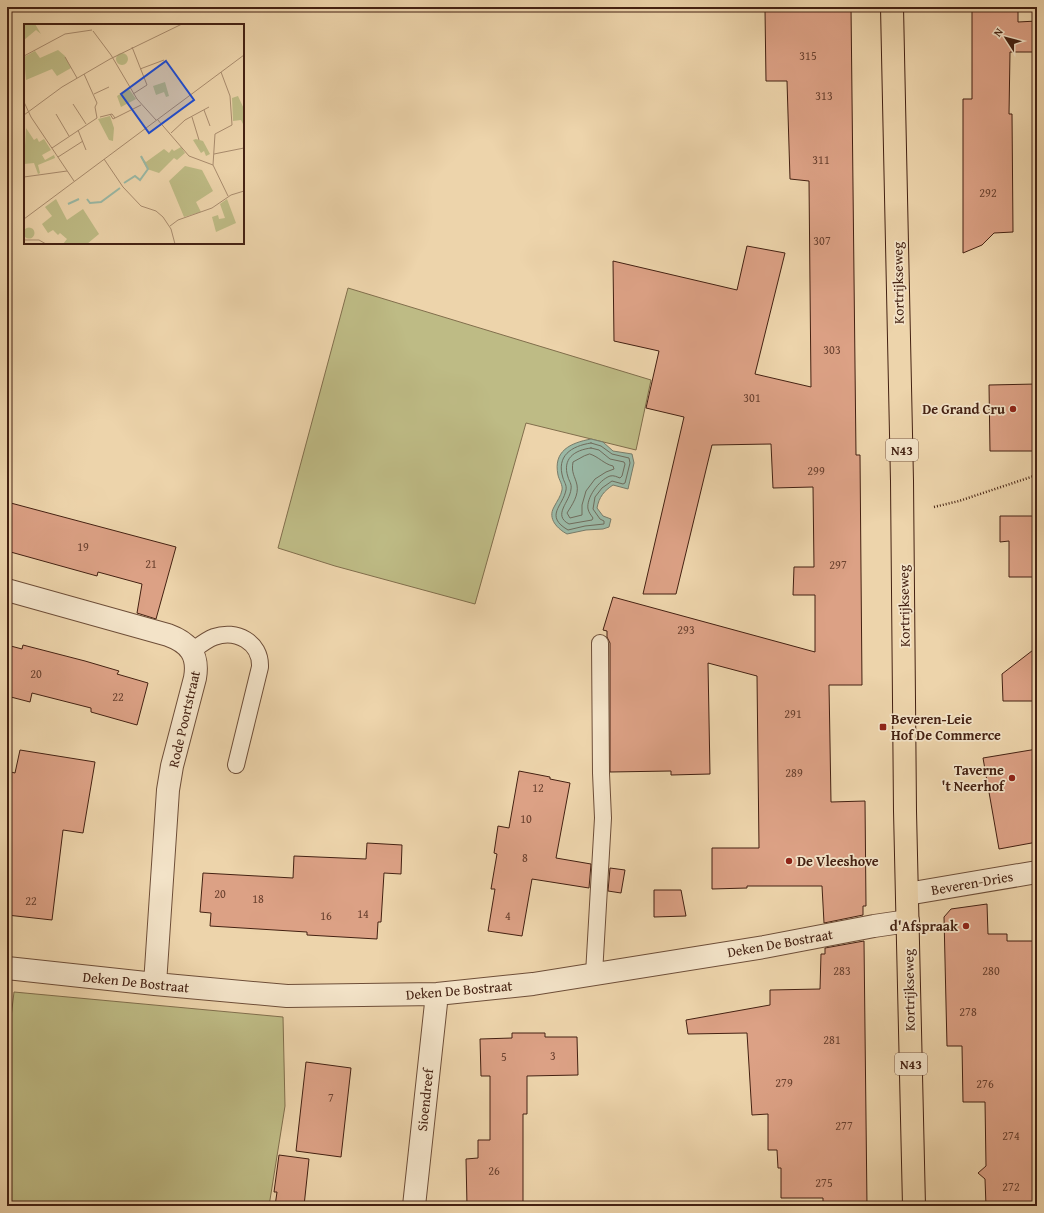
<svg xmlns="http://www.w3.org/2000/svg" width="1044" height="1213" font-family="'Gentium Book Plus',serif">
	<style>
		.green { fill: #bebb85; stroke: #816e4c }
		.water { fill: #9ab8a5; stroke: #787c6a }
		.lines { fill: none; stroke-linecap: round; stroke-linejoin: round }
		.shore { stroke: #6f6c5c; stroke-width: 1 }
		.building { fill: #dca185; stroke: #442112 }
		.service-casing { stroke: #6e4e38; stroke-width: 18 }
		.minor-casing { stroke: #6e4e38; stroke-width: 24 }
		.primary-casing { stroke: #442112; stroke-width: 24 }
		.path { stroke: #442112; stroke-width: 2.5; stroke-dasharray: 1 2; stroke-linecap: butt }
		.service { stroke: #f3e3c8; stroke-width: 16 }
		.minor { stroke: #f3e3c8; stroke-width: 22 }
		.primary { stroke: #edd4ab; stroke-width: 22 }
		.poi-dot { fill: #8f2418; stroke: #f3e3c8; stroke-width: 1.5 }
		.labels { text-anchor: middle; stroke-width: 3.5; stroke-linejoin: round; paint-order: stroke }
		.number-label { font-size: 12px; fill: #6a412f }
		.shield { fill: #f3e3c8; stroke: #785b49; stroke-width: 1 }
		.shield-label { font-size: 13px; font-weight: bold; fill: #442112 }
		.street-label { font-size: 14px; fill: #442112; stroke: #f3e3c8 }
		.poi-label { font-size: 14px; font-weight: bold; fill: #442112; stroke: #f3e3c8; text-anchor: end }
		.inset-river { fill: none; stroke: #9ab8a5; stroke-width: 2 }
		.inset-road { fill: none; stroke: #a98c6e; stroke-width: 1 }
		.view { fill: #1d4ed8; fill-opacity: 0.15; stroke: #1d4ed8; stroke-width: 2 }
		.inset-edge { fill: none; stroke: #442112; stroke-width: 2 }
	</style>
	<rect width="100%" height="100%" fill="#edd4ab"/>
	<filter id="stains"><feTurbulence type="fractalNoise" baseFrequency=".005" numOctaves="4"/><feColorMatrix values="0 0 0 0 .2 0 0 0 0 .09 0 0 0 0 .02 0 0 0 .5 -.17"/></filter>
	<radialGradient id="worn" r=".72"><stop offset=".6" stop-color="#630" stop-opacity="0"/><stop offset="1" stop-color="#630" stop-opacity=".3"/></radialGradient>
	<path class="green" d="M348 288 651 380 636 450 526 423 475 604 335 566 278 548Z
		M14 992 283 1017 285 1106 269 1206H7V1052Z"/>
	<path class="water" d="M591 439 603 442 613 451 632 454 634 463 628 489 613 485C604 491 599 497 597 508L603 516 611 519 609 527 603 529 586 530 567 534C558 529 547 519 554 507 557 501 561 496 562 490 563 485 559 480 558 475 553 451 570 443 591 439Z"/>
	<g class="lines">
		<path class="shore" d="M591 443 601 446 612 454 629 458 630 463 625 483 623 484 612 481 602 488 595 497 593 509 600 519 604 521V524L585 526 568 530C544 516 563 506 566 490 567 485 564 482 563 478 556 456 571 446 591 443Z
			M591 448 599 450 610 459 624 462 625 464 622 476 620 478C617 477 614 475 610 476 599 480 586 498 588 509 589 513 591 515 593 518L592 520 569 524C552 515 570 502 571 489 572 484 569 481 568 477 562 459 574 450 591 448Z
			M590 454C599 457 604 464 613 466L614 469 606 472 595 479 586 491 582 505V515L570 518 567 513C572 505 579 495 577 485 575 476 571 473 573 462L584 456Z"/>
	</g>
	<path class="building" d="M777 7H851L856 455H860L862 685H829L830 743 831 802 865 801 866 906H863V915L824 923 822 886H747V888L712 889V848H759L757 676 708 663 710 774 671 775V771L610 772V643L607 637V631L603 630 613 597 815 652V595H793L794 567H814L813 487 773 488 771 444 712 445 676 594H643L684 417 646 408 659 351 614 341 613 261 737 290 747 246 785 253 755 374 811 387 809 181 790 179 787 81H766L765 10H777Z
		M972 7H1018V22L1037 21V52H1010L1009 114H1012L1013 232 994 233 982 245 963 253V99H972Z
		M1037 384V451H990L989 385Z
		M7 502 176 547 156 619 137 613 142 584 98 572 97 576 7 551Z
		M1000 516H1037V577H1009V541L1000 542Z
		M7 645 22 649 23 645 85 661 119 671 117 674 148 683 137 725 91 712V708L32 693 30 702 7 696Z
		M1037 647V701H1003L1002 674Z
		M1037 749V842L999 849 983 758Z
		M20 750 95 762 83 833 63 830 52 920 7 915V771L15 773Z
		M519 771 550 777V779L570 783 556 858 591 864 589 888 532 879 522 936 488 931 495 889H491L497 854 494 853 498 826 509 828Z
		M367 843 402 845 401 874 384 873 381 922H378L377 939 307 935V932L210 926 211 913 200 912 203 873 293 878 294 856 366 859Z
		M610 868 625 870 621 893 608 891Z
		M654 890H681L686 916 654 917Z
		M987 904 988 934H1007V941H1037V1206H986L985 1179 978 1173 986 1166 985 1102H963L962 1046H947L944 917 951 909Z
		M864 941 867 1206H823V1198H781V1168H778L777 1150H768V1114L752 1115 747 1033 688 1034 686 1020 770 1005V990L820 989 821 954H825V948Z
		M512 1033H545V1037H577L578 1075 527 1076V1114H523V1206H467L466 1159 478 1158V1140H490V1076H481L480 1039 512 1038Z
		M306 1062 351 1068 341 1157 296 1151Z
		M279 1155 309 1159 304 1206H275L277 1192H274Z"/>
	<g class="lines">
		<g class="service-casing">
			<path id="service" d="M192 651C199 646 206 640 214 637 236 629 261 642 260 667L236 765
				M594 974 603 818 601 773 600 643"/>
		</g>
		<g class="minor-casing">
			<path id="minor" d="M7 590 168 635C190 643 199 655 195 678L172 766 168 790 155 984
				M907 894 1037 872
				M7 968 155 984 287 996 437 994 533 984 764 947 874 926 908 921
				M414 1206 437 994"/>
		</g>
		<g class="primary-casing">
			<path id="primary" d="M892 7 902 481 905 811 914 1206"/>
		</g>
		<path class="path" d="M934 507 959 501 1037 475"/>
		<use href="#service" class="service"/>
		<use href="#minor" class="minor"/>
		<use href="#primary" class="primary"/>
	</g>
	<g class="poi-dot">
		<circle cx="1013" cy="409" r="4"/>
		<rect x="879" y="723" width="8" height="8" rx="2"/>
		<circle cx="1012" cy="778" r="4"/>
		<circle cx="789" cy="861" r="4"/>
		<circle cx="966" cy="926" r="4"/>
	</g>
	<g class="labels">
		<g class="number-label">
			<text x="808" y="60">315</text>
			<text x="824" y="100">313</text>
			<text x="821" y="164">311</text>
			<text x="988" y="197">292</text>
			<text x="822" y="245">307</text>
			<text x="832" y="354">303</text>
			<text x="752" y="402">301</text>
			<text x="816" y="475">299</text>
			<text x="83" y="551">19</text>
			<text x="151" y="568">21</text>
			<text x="838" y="569">297</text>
			<text x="686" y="634">293</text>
			<text x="36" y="678">20</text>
			<text x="118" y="701">22</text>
			<text x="793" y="718">291</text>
			<text x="794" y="777">289</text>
			<text x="538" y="792">12</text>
			<text x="526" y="823">10</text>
			<text x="525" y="862">8</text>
			<text x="220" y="898">20</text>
			<text x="258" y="903">18</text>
			<text x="31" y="905">22</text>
			<text x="363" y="918">14</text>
			<text x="326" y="920">16</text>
			<text x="508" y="920">4</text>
			<text x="842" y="975">283</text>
			<text x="991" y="975">280</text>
			<text x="968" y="1016">278</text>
			<text x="832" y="1044">281</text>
			<text x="553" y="1060">3</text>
			<text x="504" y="1061">5</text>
			<text x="784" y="1087">279</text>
			<text x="985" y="1088">276</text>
			<text x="331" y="1102">7</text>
			<text x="844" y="1130">277</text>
			<text x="1011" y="1140">274</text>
			<text x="494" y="1175">26</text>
			<text x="824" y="1187">275</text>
			<text x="1011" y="1191">272</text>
		</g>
		<g class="shield">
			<rect x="886" y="439" width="32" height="22" rx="3"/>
			<rect x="895" y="1053" width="32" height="22" rx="3"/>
		</g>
		<g class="shield-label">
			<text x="902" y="455">N43</text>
			<text x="911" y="1069">N43</text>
		</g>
		<g class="street-label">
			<text transform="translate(898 283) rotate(-91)" y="5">Kortrijkseweg</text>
			<text transform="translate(904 606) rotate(-91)" y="5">Kortrijkseweg</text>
			<text transform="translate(184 719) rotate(-77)" y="5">Rode Poortstraat</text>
			<text transform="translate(972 883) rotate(-10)" y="5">Beveren-Dries</text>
			<text transform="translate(780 943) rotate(-10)" y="5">Deken De Bostraat</text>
			<text transform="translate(136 982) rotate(6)" y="5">Deken De Bostraat</text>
			<text transform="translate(459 990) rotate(-5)" y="5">Deken De Bostraat</text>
			<text transform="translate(909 990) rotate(-91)" y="5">Kortrijkseweg</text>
			<text transform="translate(425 1100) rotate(-84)" y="5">Sioendreef</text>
		</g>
		<g class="poi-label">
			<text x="1005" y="414">De Grand Cru</text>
			<text x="891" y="724" text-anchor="start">Beveren-Leie<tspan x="891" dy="16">Hof De Commerce</tspan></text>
			<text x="1004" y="775">Taverne<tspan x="1004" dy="16">'t Neerhof</tspan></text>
			<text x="797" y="866" text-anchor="start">De Vleeshove</text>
			<text x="958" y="931">d'Afspraak</text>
		</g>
	</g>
	<g transform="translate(24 24)">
		<rect width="220" height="220" fill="#edd4ab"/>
		<path d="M0 0H11L17 10 12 6 0 16ZM34 26 41 32 47 44 33 52 28 45 2 56 0 33 11 27 16 34ZM92 35a6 6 0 1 1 12 0a6 6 0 1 1-12 0ZM141 58 145 72 142 73 140 68 132 71 129 62ZM105 65 112 75 97 83 93 72ZM214 72 220 85V102L217 96 209 97 208 74ZM86 92 90 104 89 117 85 116 74 95ZM2 104 10 116 13 114 15 118 20 115 27 126 18 131 21 136 30 131 31 134 14 141 16 149 14 150 10 139 0 140ZM172 115 179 117 186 130 182 132 180 127 177 129 169 116ZM157 123 161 129 153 136 150 134 135 149 123 145 116 132 122 138 140 125 145 129 148 125 150 127ZM161 142 178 146 189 167 172 178 177 188 160 193 145 157ZM32 175 43 196 59 185 75 210 63 220H39L43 215 36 209 34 211 29 206 24 209 18 200 28 192 21 183ZM203 175 212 199 192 208 188 193 194 191 195 195 201 194 196 180ZM-0.5 209a5.5 5.5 0 1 1 11 0a5.5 5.5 0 1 1-11 0Z" fill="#bebb85"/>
		<path class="inset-river" d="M100 159 111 152 116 156 124 145 117 132M63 175 66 179 77 178 96 164M44 180 55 175"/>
		<path class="inset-road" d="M69 7 87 31 113 75 132 96M108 23 123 61 109 70M0 32 41 10 68 6M41 33 53 54M116 45 140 36M70 70 85 63M0 78 7 93 50 157M49 80 62 100M180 86 186 102M32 90 45 112M86 90 89 95 117 81M0 91 38 63 86 35 158 0M76 93 88 90 91 94M168 93 175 116M133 95 165 132 189 141 204 172M54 106 62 126M147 109 161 96 185 83M28 124 73 94 71 83 73 79 60 50M190 130 220 124M34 133 59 117M80 135 99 163 117 182 132 187 139 193 147 205 151 220M189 141 191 110 208 101 206 72 197 48M0 153 43 147M0 195 220 31M146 202 154 196 188 184 207 171 220 167M0 216H15L22 220"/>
		<path class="view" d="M142 37 170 76 125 109 97 70Z"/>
		<rect width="220" height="220" class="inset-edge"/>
	</g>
	<rect width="1044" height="1213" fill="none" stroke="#edd4ab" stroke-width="24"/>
	<rect x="8" y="8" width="1028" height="1197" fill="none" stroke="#442112" stroke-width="2"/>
	<rect x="12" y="12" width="1020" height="1189" fill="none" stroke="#442112"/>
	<g transform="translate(1006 38) rotate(306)" stroke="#f3e3c8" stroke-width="3" paint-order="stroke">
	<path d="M0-3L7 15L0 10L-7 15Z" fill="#442112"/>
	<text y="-6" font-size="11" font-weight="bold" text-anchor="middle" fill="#442112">N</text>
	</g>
	<rect width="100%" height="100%" filter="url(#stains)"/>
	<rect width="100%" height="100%" fill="url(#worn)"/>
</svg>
